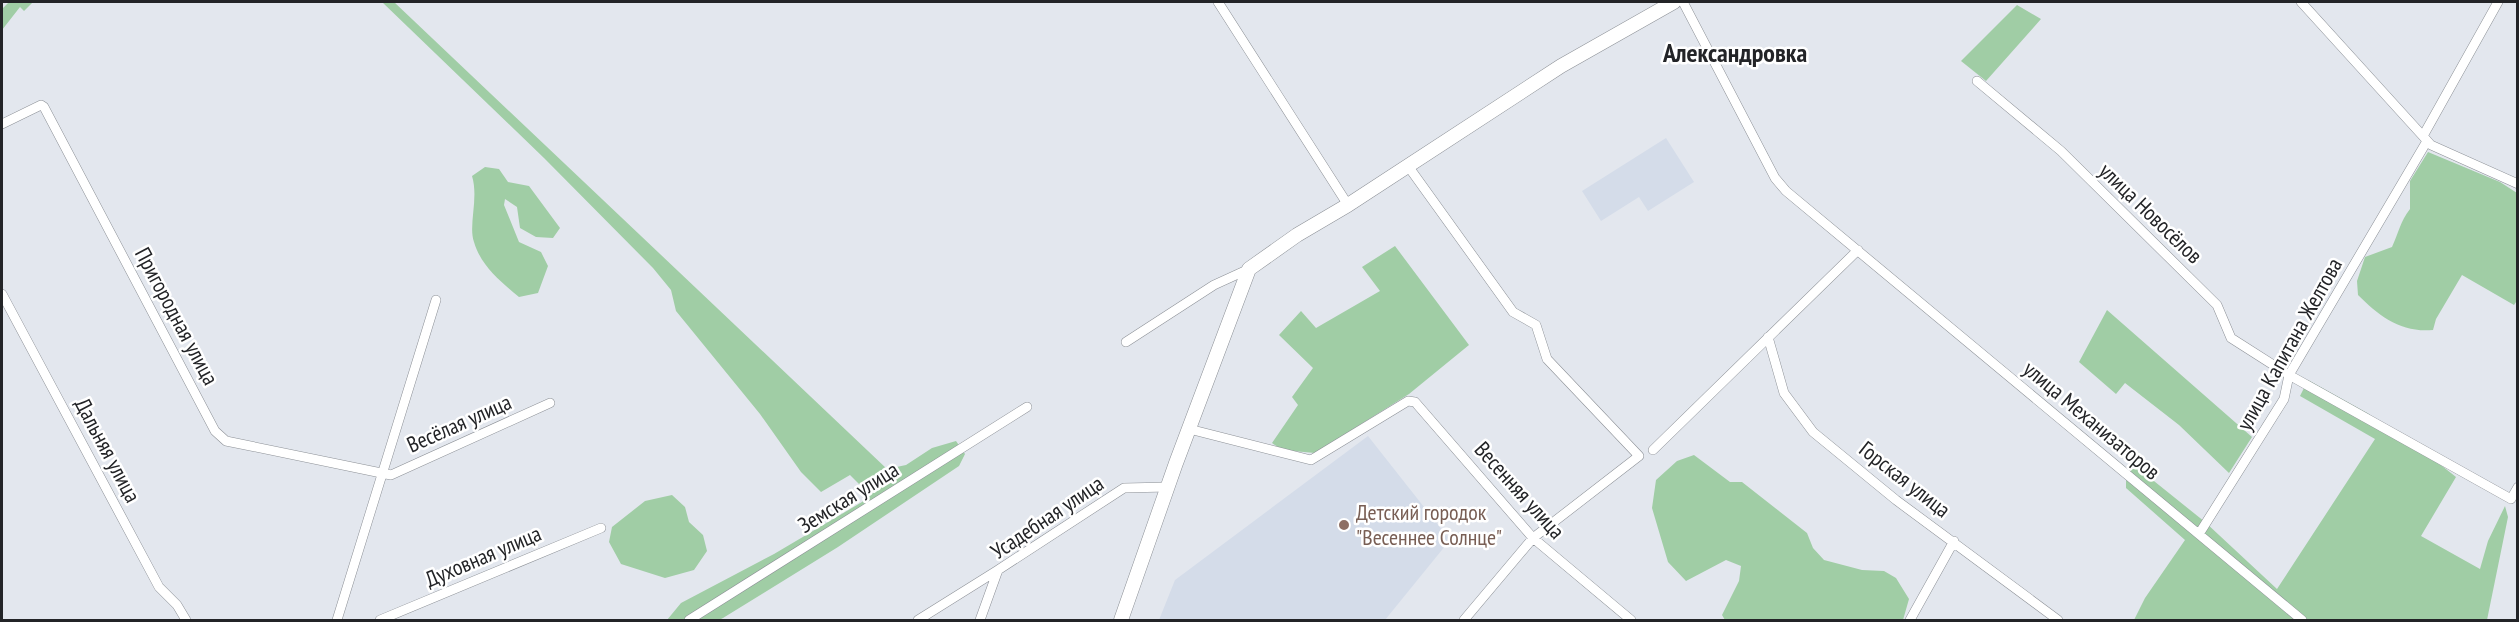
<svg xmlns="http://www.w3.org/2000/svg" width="2519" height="622" font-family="'PT Sans Narrow',sans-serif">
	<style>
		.built { fill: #d4dce9 }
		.green { fill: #a0cda5 }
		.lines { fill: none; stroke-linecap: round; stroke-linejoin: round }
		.street-casing { stroke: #8c9096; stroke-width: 10 }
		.secondary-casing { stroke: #8c9096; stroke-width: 15 }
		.street { stroke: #fff; stroke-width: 9 }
		.secondary { stroke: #fff; stroke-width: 14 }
		.education-dot { fill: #8d6e63; stroke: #fff; stroke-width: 2 }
		.labels { text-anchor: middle; stroke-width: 5; stroke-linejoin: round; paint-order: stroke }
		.street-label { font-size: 22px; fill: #232427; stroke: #fff }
		.education-label { font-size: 22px; fill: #785e54; stroke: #fff; text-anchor: start }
		.quarter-label { font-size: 26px; font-weight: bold; fill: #232427; stroke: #fff }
	</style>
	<rect width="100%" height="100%" fill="#e3e7ee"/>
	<path class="built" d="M1666 138 1694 182 1648 211 1639 197 1601 221 1582 191Z
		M1368 436 1450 540 1385 620H1159L1175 580Z"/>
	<path class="green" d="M9 2H33L24 11 20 7 2 30V9Z
		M382 2H394L887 469 906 465 932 448 956 441 965 454 959 466 838 547 723 618 719 620H667L681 603 774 554 862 502 870 495 850 475 821 492 801 472 760 414 676 311 671 290 653 268 544 158Z
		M2017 5 2041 19 1986 81 1961 61Z
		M2428 152 2500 182 2517 193 2518 299 2514 305 2462 275 2436 319 2433 330C2401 333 2379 316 2358 295L2357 281 2365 257 2392 247C2399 232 2400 222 2410 209V181Z
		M485 167 499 169 508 182 529 186 560 228 553 238 536 237 520 228 517 207 505 199 504 205 519 242 541 252 548 266 538 293 519 297C501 282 481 266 474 242 468 225 479 199 472 176Z
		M1395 246 1469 345 1409 394 1315 453 1282 450 1272 443 1298 405 1292 397 1313 368 1279 335 1301 311 1316 328 1380 291 1362 267Z
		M2107 310 2252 437 2229 473 2179 425 2125 383 2116 394 2079 362Z
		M2308 380 2369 414 2393 436 2437 462 2456 477 2421 536 2480 569 2488 541 2505 506 2508 517 2487 620H2134L2145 598 2185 540 2126 488V481L2131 469H2139L2205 522 2277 589 2375 439 2300 396Z
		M1694 455 1730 482H1742L1807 533 1813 548 1824 560 1862 570 1884 571 1896 578 1909 599 1903 620H1725L1722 615 1739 581 1741 566 1726 560 1686 581 1668 562 1652 508 1656 480 1677 461Z
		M672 495 685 507 689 522 703 535 707 551 694 570 665 578 621 564 609 542 612 527 645 501Z"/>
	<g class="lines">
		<g class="street-casing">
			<path id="street" d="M1218 2 1348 205
				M1683 2 1775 178 1786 191 2302 620
				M2301 2 2431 145 2518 184
				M1977 81 2061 151 2217 305 2231 338 2289 375 2511 499 2518 487
				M2 124 41 105 44 107 215 431 226 441 391 475 550 403
				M2423 136 2498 2
				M1408 166 1513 312 1536 325 1547 359 1639 456 1533 538 1464 620
				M2 294 159 587 177 605 186 620
				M1768 337 1784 393 1813 432 1896 500 2058 620
				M1126 342 1214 285 1249 269
				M1189 429 1311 460 1408 401 1415 402 1533 538 1631 620
				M1653 450 1858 250
				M2199 534 2284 399 2289 375 2427 141
				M337 620 436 300
				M380 620 601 528
				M689 620 1027 407
				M918 620 998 570
				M980 620 998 570 1124 488 1168 487
				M1910 620 1954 541"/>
		</g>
		<g class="secondary-casing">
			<path id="secondary" d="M1121 620 1176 463 1249 269 1297 235 1348 205 1561 66 1674 2"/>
		</g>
		<use href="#street" class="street"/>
		<use href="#secondary" class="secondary"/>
	</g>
	<circle class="education-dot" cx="1344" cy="525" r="6"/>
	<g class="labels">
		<g class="street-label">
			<text transform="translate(2151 213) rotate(44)" y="8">улица Новосёлов</text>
			<text transform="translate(177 316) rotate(62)" y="8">Пригородная улица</text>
			<text transform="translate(2289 344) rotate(-61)" y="8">улица Капитана Желтова</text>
			<text transform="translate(2092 420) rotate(40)" y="8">улица Механизаторов</text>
			<text transform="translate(459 423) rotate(-24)" y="8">Весёлая улица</text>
			<text transform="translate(108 450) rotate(62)" y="8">Дальняя улица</text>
			<text transform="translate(1905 479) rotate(38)" y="8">Горская улица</text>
			<text transform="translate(1520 490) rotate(48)" y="8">Весенняя улица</text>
			<text transform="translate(848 497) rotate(-32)" y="8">Земская улица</text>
			<text transform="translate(1047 517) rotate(-34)" y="8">Усадебная улица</text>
			<text transform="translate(483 556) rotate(-23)" y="8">Духовная улица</text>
		</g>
		<g class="education-label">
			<text x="1356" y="520">Детский городок<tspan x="1356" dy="25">"Весеннее Солнце"</tspan></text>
		</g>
		<g class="quarter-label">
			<text x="1735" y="62">Александровка</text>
		</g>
	</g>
	<rect width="2519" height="622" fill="none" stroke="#232427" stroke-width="6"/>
</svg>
